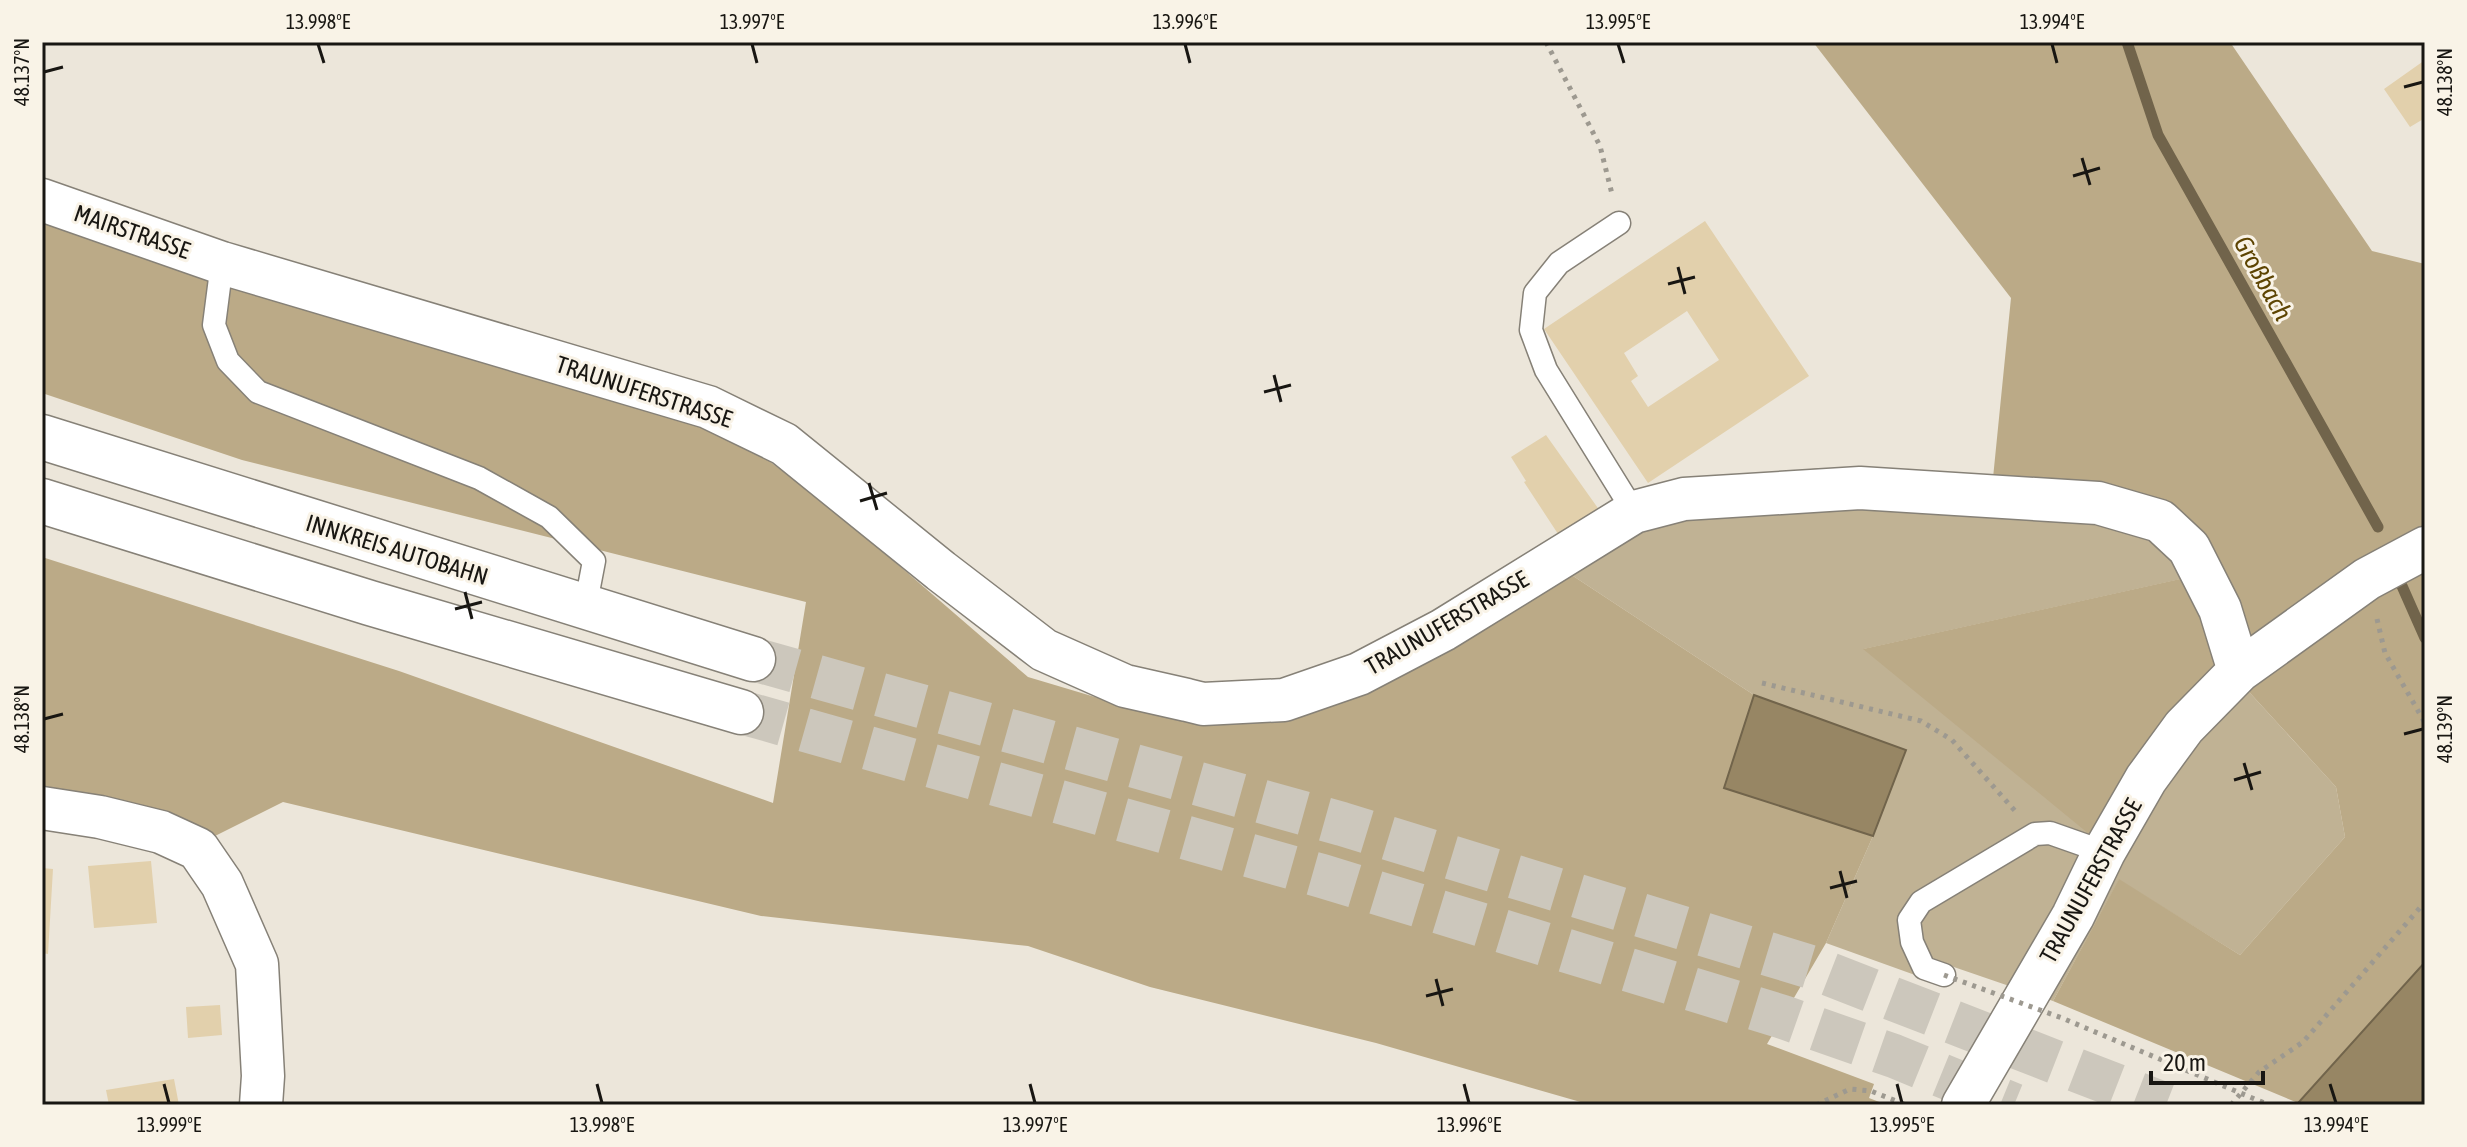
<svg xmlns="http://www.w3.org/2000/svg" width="2467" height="1147" font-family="'Asap Condensed',sans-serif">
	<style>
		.green { fill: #c0b294 }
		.forest { fill: #bbaa87 }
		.water { fill: #978664; stroke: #71644b; stroke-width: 2 }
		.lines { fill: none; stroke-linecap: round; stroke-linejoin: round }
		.stream { stroke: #71644b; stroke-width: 11 }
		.building { fill: #e2d0ac; fill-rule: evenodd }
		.motorway-tunnel { stroke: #ccc7bc; stroke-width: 44; stroke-dasharray: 44 22; stroke-linecap: butt }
		.service-casing { stroke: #868177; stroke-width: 25 }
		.minor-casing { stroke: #868177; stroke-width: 45 }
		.motorway-casing { stroke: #868177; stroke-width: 47 }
		.path { stroke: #9d9990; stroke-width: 5; stroke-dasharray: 4 6; stroke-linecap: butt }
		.service { stroke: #fff; stroke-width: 22 }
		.minor { stroke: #fff; stroke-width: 42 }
		.motorway { stroke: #fff; stroke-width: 44 }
		.path-bridge { stroke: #9d9990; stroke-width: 5; stroke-dasharray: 4 6; stroke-linecap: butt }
		.ticks { fill: none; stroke: #181612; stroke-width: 3 }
		.labels { text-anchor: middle; stroke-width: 6; stroke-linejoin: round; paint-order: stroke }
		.street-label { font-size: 24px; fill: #181612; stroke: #f9f3e7 }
		.water-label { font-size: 26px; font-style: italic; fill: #5d4402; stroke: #f9f3e7 }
		.neatline { fill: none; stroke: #181612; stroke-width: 3 }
		.ticks-label { font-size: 20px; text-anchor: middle; fill: #181612 }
	</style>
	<rect width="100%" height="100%" fill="#ece6da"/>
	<path class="green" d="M1818 468 2091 485 2190 577 1864 649 2227 668 2336 787 2345 837 2240 955 2119 880 2053 1001 1948 965 1940 984 1826 943 1873 836 1906 750 1754 695 1564 570 1676 488Z"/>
	<path class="forest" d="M1813 42H2230L2372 251 2425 264V962L2298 1103 2053 1001 2119 879 2240 955 2345 837 2336 787 2228 669 2089 834 1863 649 2189 577 2172 522 1993 478 2011 298Z
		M42 217 733 434 837 512 1028 677 1162 717 1283 715 1564 570 1754 695 1724 788 1873 836 1826 943 1767 1044 1874 1084 1869 1098 1887 1105H1591L1376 1043 1150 987 1028 946 761 916 283 802 213 837 42 788V557L399 671 773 803 806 602 242 460 42 393Z"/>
	<path class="water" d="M1754 695 1906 750 1873 836 1724 788Z
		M2425 962V1105H2297L2298 1103Z"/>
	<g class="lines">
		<path class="stream" d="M2127 42 2158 135 2378 527
			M2402 586 2425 638"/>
	</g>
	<path class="building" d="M2425 60V118L2410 127 2384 89Z
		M1705 221 1809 376 1648 483 1544 329ZM1687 311 1719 360 1648 407 1631 381 1638 376 1624 353Z
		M1546 435 1600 511 1560 537 1524 482 1526 481 1511 457Z
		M151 861 157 923 94 928 88 866Z
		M42 868 53 869 48 954 42 953Z
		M220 1005 222 1035 188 1038 186 1007Z
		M174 1079 179 1105H109L106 1090Z"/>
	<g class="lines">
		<path class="motorway-tunnel" d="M753 659 1342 824 1811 967 2166 1105
			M741 712 1322 876 1783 1017 1894 1056 2014 1105"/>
		<g class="service-casing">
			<path id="service" d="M1619 223 1559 263 1535 293 1531 330 1546 370 1634 512
				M222 263 214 325 228 361 258 392 479 478 549 517 594 561 585 608
				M1944 975 1924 968 1912 942 1909 920 1921 902 2035 834 2050 833 2104 852"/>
		</g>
		<g class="minor-casing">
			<path id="minor" d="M42 200 222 263 708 407 784 444 941 571 1044 650 1125 686 1187 700 1203 704 1284 700 1359 674 1443 630 1634 512 1684 499 1860 488 2098 503 2160 521 2189 548 2220 609 2239 671
				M42 808 100 817 161 832 198 849 222 884 257 964 263 1076 261 1105
				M1963 1105 2073 916 2104 852 2146 779 2184 727 2239 671 2367 579 2425 548"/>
		</g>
		<g class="motorway-casing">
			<path id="motorway" d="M42 437 753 659
				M42 501 370 603 741 712"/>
		</g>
		<path class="path" d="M1546 42 1600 146 1612 194
			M2377 619 2385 653 2425 723
			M1762 683 1921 721 1952 740 2016 812
			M1816 1105 1850 1089 1871 1091 1906 1105
			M2231 1105 2259 1072 2303 1042 2425 902"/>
		<use href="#service" class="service"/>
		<use href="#minor" class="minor"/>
		<use href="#motorway" class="motorway"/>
		<path class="path-bridge" d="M1944 975 2062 1018 2269 1105"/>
	</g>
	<path class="ticks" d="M318 44 324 63M752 44 757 63M1185 44 1190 63M1618 44 1624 63M2052 44 2057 63M44 72 63 67M2404 87 2423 82M2082 158 2090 185M2073 176 2100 168M1678 267 1685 294M1668 284 1695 277M1274 375 1281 402M1264 392 1291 385M869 483 877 510M860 501 887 493M465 592 472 619M455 609 482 602M44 719 63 714M2404 734 2423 729M2244 763 2252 790M2234 780 2261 772M1840 871 1847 898M1830 888 1857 881M1436 979 1443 1006M1426 996 1453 989M164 1084 169 1103M597 1084 602 1103M1030 1084 1035 1103M1464 1084 1469 1103M1897 1084 1902 1103M2330 1084 2336 1103"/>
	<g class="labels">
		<g class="street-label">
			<text transform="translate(132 232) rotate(19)" y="8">MAIRSTRASSE</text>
			<text transform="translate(644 392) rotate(18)" y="8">TRAUNUFERSTRASSE</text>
			<text transform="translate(397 550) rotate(17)" y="8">INNKREIS AUTOBAHN</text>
			<text transform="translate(1447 623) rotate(-30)" y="8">TRAUNUFERSTRASSE</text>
			<text transform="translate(2091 881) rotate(-61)" y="8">TRAUNUFERSTRASSE</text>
		</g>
		<g class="water-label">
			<text transform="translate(2263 278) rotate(61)" y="9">Großbach</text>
		</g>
	</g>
	<rect width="2467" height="1147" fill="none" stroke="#f9f3e7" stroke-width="88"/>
	<path d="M2151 1071v12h112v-12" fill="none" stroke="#181612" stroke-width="4"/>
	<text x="2163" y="1071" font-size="24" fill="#181612" stroke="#f9f3e7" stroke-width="6" paint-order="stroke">20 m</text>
	<rect x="44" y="44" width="2379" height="1059" class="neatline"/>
	<g class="ticks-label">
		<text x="318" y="29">13.998°E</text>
		<text x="752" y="29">13.997°E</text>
		<text x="1185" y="29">13.996°E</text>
		<text x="1618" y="29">13.995°E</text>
		<text x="2052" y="29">13.994°E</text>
		<text transform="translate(22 72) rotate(-90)" y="7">48.137°N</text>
		<text transform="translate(2445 82) rotate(-90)" y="7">48.138°N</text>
		<text transform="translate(22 719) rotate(-90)" y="7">48.138°N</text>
		<text transform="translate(2445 729) rotate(-90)" y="7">48.139°N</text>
		<text x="169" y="1132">13.999°E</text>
		<text x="602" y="1132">13.998°E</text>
		<text x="1035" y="1132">13.997°E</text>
		<text x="1469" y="1132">13.996°E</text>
		<text x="1902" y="1132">13.995°E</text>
		<text x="2336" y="1132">13.994°E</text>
	</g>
</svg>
